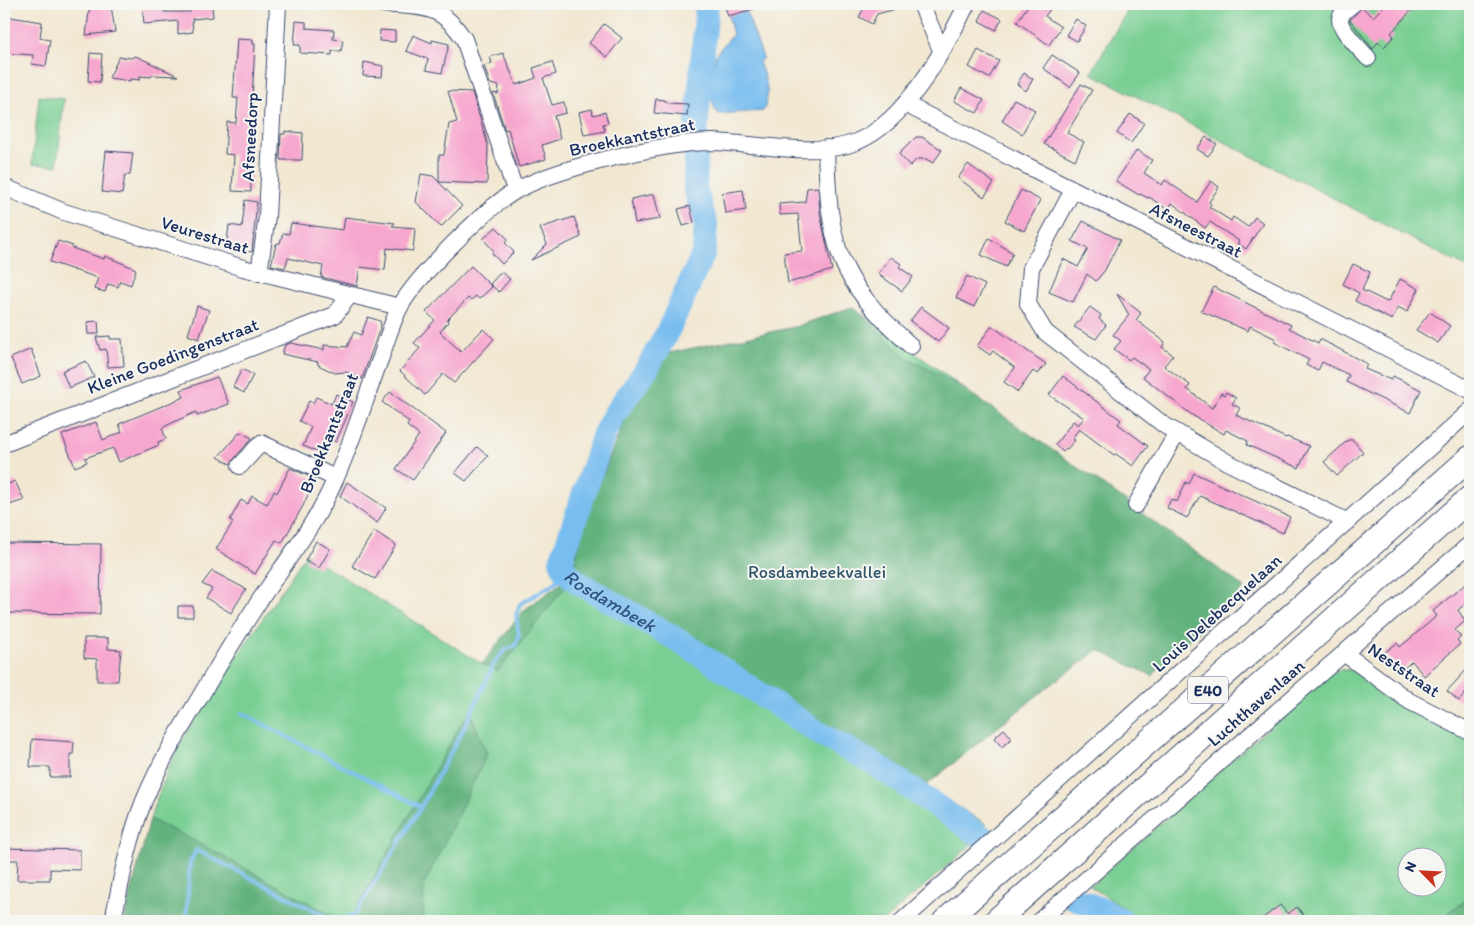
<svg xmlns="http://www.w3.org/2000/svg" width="1474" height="925" font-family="Itim,sans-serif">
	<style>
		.green { fill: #79cf93; stroke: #4a7f78; fill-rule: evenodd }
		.forest { fill: #62b27d; stroke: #3e706e }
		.water { fill: #78bdef; stroke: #4a76a6 }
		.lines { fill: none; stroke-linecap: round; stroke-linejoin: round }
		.stream { stroke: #78bdef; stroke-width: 4 }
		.river { stroke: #78bdef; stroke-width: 24 }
		.building { fill: #f7a6ce }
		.minor-casing { stroke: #3b4b6f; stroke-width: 18 }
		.highway-casing { stroke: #3b4b6f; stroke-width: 26 }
		.minor { stroke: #fff; stroke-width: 16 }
		.highway { stroke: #fff; stroke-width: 24 }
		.labels { text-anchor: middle; stroke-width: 4; stroke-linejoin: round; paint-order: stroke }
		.shield { fill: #f6f6f2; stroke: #5d6b8a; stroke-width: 1 }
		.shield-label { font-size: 16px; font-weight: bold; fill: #1b2f5e }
		.street-label { font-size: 18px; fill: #1b2f5e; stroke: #f6f6f2 }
		.park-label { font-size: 18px; fill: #32576b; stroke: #f6f6f2 }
		.water-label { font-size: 19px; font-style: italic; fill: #325282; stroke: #f6f6f2 }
	</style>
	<rect width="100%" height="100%" fill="#f6f6f2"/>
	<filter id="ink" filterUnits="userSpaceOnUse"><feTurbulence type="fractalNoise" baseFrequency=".02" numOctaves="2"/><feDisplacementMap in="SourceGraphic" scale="10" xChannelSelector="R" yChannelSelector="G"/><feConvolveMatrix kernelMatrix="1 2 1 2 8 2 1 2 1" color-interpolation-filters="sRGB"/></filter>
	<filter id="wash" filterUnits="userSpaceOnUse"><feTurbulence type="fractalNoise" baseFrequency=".0096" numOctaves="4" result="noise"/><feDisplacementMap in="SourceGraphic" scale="20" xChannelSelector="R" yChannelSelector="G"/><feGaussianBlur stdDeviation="1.12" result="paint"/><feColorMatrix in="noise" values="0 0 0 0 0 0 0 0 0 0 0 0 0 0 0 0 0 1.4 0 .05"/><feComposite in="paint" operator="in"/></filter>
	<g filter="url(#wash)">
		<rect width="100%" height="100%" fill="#f2e8d2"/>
		<path class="green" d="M1131 4H1470V269L1091 73Z
			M39 96 64 99 57 166 32 164Z
			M852 307 1242 591 1095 649 925 786 986 824 971 845 884 921H124L153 809 170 764 189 728 306 554 482 664 498 671 571 576 586 517 634 396 655 356 795 327Z
			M1339 670H1351L1395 702 1470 739V897L1438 921H1336L1333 917 1327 921H1143L1090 886 1327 676ZM1406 858H1436V888H1406Z"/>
		<path class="forest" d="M852 307 908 358 958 385 1095 479 1245 588 1156 671 1153 676 1098 650 1041 692 924 787 832 732 699 648 574 576 498 671 482 664 524 610 571 576 586 517 634 396 655 356 795 327Z
			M471 714 487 754 424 885 423 921H349L463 721Z
			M150 819 191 839 342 921H124Z
			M1470 897V921H1438Z"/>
		<path class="water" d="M746 11 763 58 759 62C765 79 772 94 763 111L719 114 715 110 712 99 707 97 709 64 714 63 716 54 733 34 728 16Z"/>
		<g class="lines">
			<path class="stream" d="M701 79H709
				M242 713 421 807
				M186 921 190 863 196 850 327 917 345 919 356 913 421 807 463 730 496 660 505 650 515 646 519 636 516 615 520 604 555 583 564 569"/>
			<g class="river">
				<path d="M696 132 707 4"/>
				<path id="s1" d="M696 156 695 189 706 224 704 252 667 333 646 370 615 413 604 434 561 561 566 572 579 583 683 643 822 735 876 765 985 839"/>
				<path d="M1074 898 1105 911 1122 921"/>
			</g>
		</g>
		<g id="blocks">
			<path class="building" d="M90 4 111 5 115 32 86 35Z
				M142 4H164V12H190L192 4H207L212 5 213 17 192 19 193 32 178 34V21L144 24Z
				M724 4H760L761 7 728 16Z
				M866 4H903V7L877 14 872 24 859 17Z
				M1029 4H1054L1045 16 1061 27 1049 45 1017 22Z
				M1386 4H1417L1391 33 1394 36 1384 47 1378 42 1373 49 1350 20 1362 7 1373 17Z
				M984 10 1002 19 996 30 979 21Z
				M4 16 42 22 40 38 50 40 46 66 32 64 33 55 4 53Z
				M1076 19 1086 26 1077 41 1066 35Z
				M296 21 306 22V28L334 30 333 39 343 40 341 51H332V55L300 53V45H294Z
				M604 24 622 38 607 57 589 43Z
				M380 30 395 31V42L379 41Z
				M413 35 432 43V40L449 44 442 73 426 70 428 59 406 51Z
				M237 39 253 40V44H255L250 139 251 192 232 191 234 155 225 154 227 122 236 123 238 98H233Z
				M978 50 999 61 989 78 969 67Z
				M90 53 102 54 100 82 88 81Z
				M503 53 516 85 536 78 533 68 552 62 556 74 543 78 552 105 564 102 566 113 554 116 560 139 542 145 546 159 519 167 508 129 505 130 493 93 498 94 499 86 490 84 484 66 492 63 490 57Z
				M1052 55 1080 73 1070 87 1043 68Z
				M134 56 138 57 178 76 152 75 151 77 140 76V80L130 79V81L109 78 119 57 132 58Z
				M364 62 383 66 382 77 363 76Z
				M1024 73 1033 79 1026 91 1017 84Z
				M1081 84 1092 90 1067 133 1084 142 1075 160 1044 144Z
				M961 88 984 100 977 113 954 101Z
				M448 91 472 92 488 145 487 184 439 182V155H444L449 124 457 122Z
				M656 99 664 100 668 103 688 104 687 116 654 113Z
				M1014 99 1035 110 1022 134 1002 121Z
				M592 109 593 115 605 112 608 123 603 124 605 131 584 135 579 112Z
				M1130 114 1144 123 1131 143 1117 133Z
				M285 131 303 133 302 160H280L281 134H285Z
				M916 137H922L942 150 933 163 926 159H917L910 166 899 154Z
				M1206 137 1217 144 1208 156 1197 149Z
				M1137 150 1152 160 1144 173 1162 185 1165 180 1197 202 1211 181 1219 187 1209 202 1211 204 1209 207 1231 221 1233 217 1248 227 1255 217 1263 223 1246 249 1237 243 1239 241 1210 222 1205 228 1172 203 1168 210 1149 197 1148 198 1140 194 1139 195 1116 181Z
				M106 151 133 153 130 175H125L122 194 102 192Z
				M968 164 994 183 984 197 958 178Z
				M421 174 433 176 462 206 441 227 416 202Z
				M818 187 820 213 832 270 788 283 784 253 802 251 798 214 780 215 779 204 805 202 807 188Z
				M743 190 746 210 725 213 722 193Z
				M1021 190 1040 200 1024 231 1005 221Z
				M654 194 660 219 635 223 631 199Z
				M245 200 257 202 252 252 226 249 229 225 242 227Z
				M690 206 694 223 683 226 678 209Z
				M345 217 395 223 392 226 415 228 413 251 387 248 385 270 360 267 357 286 321 277 323 266 288 258 285 268 271 265 276 244 280 243 283 233 289 234 291 223 343 230Z
				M574 217 581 237 531 260 547 244 540 228Z
				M1083 221 1120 240 1105 270 1096 281 1087 274 1073 302 1049 292 1063 259 1078 267 1088 249 1072 241Z
				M496 227 508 239 505 243 514 252 502 264 492 253 494 251 483 239Z
				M989 238 1013 253 1006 267 981 255Z
				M58 241 73 246 72 248 104 259 105 256 136 269 131 285 120 281 118 287 108 284 105 292 94 289 98 278 50 262Z
				M891 257 901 264 899 267 913 277 902 291 878 274Z
				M1353 264 1370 272 1362 290 1385 301 1388 302 1400 279 1419 289 1407 312 1398 307 1392 320 1355 301 1359 293 1343 284Z
				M471 266 492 287 479 299 476 296 471 300 468 298 447 320 448 322 440 332 461 352 483 329 494 339 454 383 443 374 425 395 400 371 420 348 414 343 435 320 426 312Z
				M501 272 510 279 499 292 490 284Z
				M967 276 985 285 974 307 956 298Z
				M1214 287 1291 325 1289 328 1318 343 1320 339 1341 350 1367 364 1365 369 1391 380 1393 376 1421 390 1410 413 1346 382 1349 375 1322 362 1318 371 1306 365 1309 360 1274 342 1276 339 1250 326 1248 331 1201 311Z
				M1117 294 1141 313 1136 320 1165 342 1162 347 1173 355 1164 366 1190 385 1187 389 1212 408 1221 393 1224 395 1226 392 1236 398 1232 404 1240 408 1236 415 1286 438 1287 437 1309 446 1299 468 1247 445 1248 441 1226 430 1224 434 1192 415 1143 377 1149 369 1132 357 1129 360 1114 349 1121 341 1113 335 1129 315Z
				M197 306 209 310 199 339 188 335Z
				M921 307 949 328 938 342 910 321Z
				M1090 307 1101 315 1099 319 1106 325 1096 339 1074 327Z
				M1430 312 1450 326 1438 343 1416 330Z
				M368 317 380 321 381 325 362 379 346 372 335 373 318 365V362L282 354 285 345 291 343 324 350V345L347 347 354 332 361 335Z
				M98 321 99 334H88L87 322Z
				M992 326 1046 364 1038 374 1033 371 1018 392 1004 382 1015 368 993 351 990 355 977 346Z
				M110 336V339H122L124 366 108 367 106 349 100 350 96 337Z
				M31 349 41 376 22 384 11 358Z
				M86 361 94 377 69 388 62 371Z
				M242 369 253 375 244 393 233 387Z
				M1063 376 1121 420 1118 424 1148 446 1133 466 1116 454 1114 455 1079 429 1072 438 1075 440 1067 449 1066 448 1063 452 1055 445 1073 421 1078 425 1084 418 1049 395Z
				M217 377 229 404 197 416 196 412 176 421 162 428 166 439 158 442 159 445 119 462 113 448 85 458 87 462 75 467 62 435 96 422 103 440 122 432 119 424 184 397 181 390Z
				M390 392 446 433 413 480 396 469 419 435 407 426 409 422 382 402Z
				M336 394 353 402 336 442 330 439 321 453 303 446 311 427 299 421 309 401 313 403 316 397 332 404Z
				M240 432 252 438 230 464 218 457Z
				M1348 440H1353L1363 452 1337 476 1324 462Z
				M477 447 488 456 466 481 455 473Z
				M290 468 315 479 303 506 282 543 276 540 255 574 216 549 233 522 230 520 241 500 248 504 252 496 267 504 274 491 277 493Z
				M1194 473 1290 517 1283 533 1200 496 1187 518 1167 508 1171 499 1177 502 1186 482 1189 484Z
				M15 481 24 500 4 507V486Z
				M347 482 386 508 377 523 340 496Z
				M374 531 396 545 375 579 352 566Z
				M316 541 330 549 319 568 305 561Z
				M6 543 101 544 100 614 4 613Z
				M212 571 246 589 231 613 206 598 212 589 202 584Z
				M1470 580V600L1458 610 1465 621 1455 630 1461 637 1457 640 1460 644 1424 676 1412 661 1400 672 1384 653 1397 643 1400 647 1437 616 1433 611Z
				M178 606H193V617H178Z
				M84 638H108V649L121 650 118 681H97V659L84 658Z
				M1470 666V688L1459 701 1447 691Z
				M1004 729 1012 738 1002 747 994 738Z
				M32 739 74 742 73 754H70V777H50V767H30Z
				M4 848 80 850V870L50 869V880H17L18 860H4Z
				M1280 905 1288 914 1297 907 1308 921H1259Z"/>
		</g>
	</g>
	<g filter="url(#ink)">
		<use href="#blocks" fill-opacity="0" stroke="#3b4b6f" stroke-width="1"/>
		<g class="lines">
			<g class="minor-casing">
				<path id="minor" d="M383 4C424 8 440 3 464 39L515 190
					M921 4 941 50
					M1353 4C1348 8 1341 12 1340 19 1339 29 1361 50 1368 58
					M905 104 1470 390
					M826 148C829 246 836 279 911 346
					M4 187 64 212 243 268 400 307
					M1073 190 1031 268 1028 304 1045 332 1164 425 1227 462 1348 522
					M259 273 267 216 278 4
					M4 444 335 315 349 296
					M240 466 261 443 335 478
					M1136 505 1177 433
					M1344 653 1409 701 1470 732
					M113 921C120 885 127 849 139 814 154 772 177 735 200 697 217 668 235 638 254 609 278 572 310 532 329 493 350 450 364 402 381 357 387 340 392 321 401 305 418 276 483 211 512 193 550 169 667 142 712 142 755 143 817 158 856 142 906 122 944 50 967 4
					M902 921 1470 411
					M1039 921 1298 693 1470 544"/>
			</g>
			<g class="highway-casing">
				<path id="highway" d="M945 921 1470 458
					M996 921 1470 498"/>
			</g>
			<use href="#minor" class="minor"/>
			<use href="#highway" class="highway"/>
		</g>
	</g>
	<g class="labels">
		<rect class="shield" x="1188" y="676.5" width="40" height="27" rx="4"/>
		<g class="shield-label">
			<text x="1208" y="696">E40</text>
		</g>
		<g class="street-label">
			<text transform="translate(250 137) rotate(-87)" y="6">Afsneedorp</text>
			<text transform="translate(632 137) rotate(-12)" y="6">Broekkantstraat</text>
			<text transform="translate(1196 230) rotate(27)" y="6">Afsneestraat</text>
			<text transform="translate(205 235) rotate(17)" y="6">Veurestraat</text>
			<text transform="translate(173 356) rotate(-21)" y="6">Kleine Goedingenstraat</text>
			<text transform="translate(329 433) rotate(-68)" y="6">Broekkantstraat</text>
			<text transform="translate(1217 613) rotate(-42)" y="6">Louis Delebecquelaan</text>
			<text transform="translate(1404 670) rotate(34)" y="6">Neststraat</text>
			<text transform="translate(1256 703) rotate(-41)" y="6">Luchthavenlaan</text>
		</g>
		<g class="park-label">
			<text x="817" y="578">Rosdambeekvallei</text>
		</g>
		<g class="water-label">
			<text dy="7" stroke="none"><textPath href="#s1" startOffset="505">Rosdambeek</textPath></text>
		</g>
	</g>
	<rect width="1474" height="925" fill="none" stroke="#f6f6f2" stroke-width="20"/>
	<g transform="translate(1422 872) rotate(294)"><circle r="24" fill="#f6f6f2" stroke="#9ea6b7"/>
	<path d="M0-4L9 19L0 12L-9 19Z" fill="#c8321e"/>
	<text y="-8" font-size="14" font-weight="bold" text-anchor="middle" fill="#1b2f5e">N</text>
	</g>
</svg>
